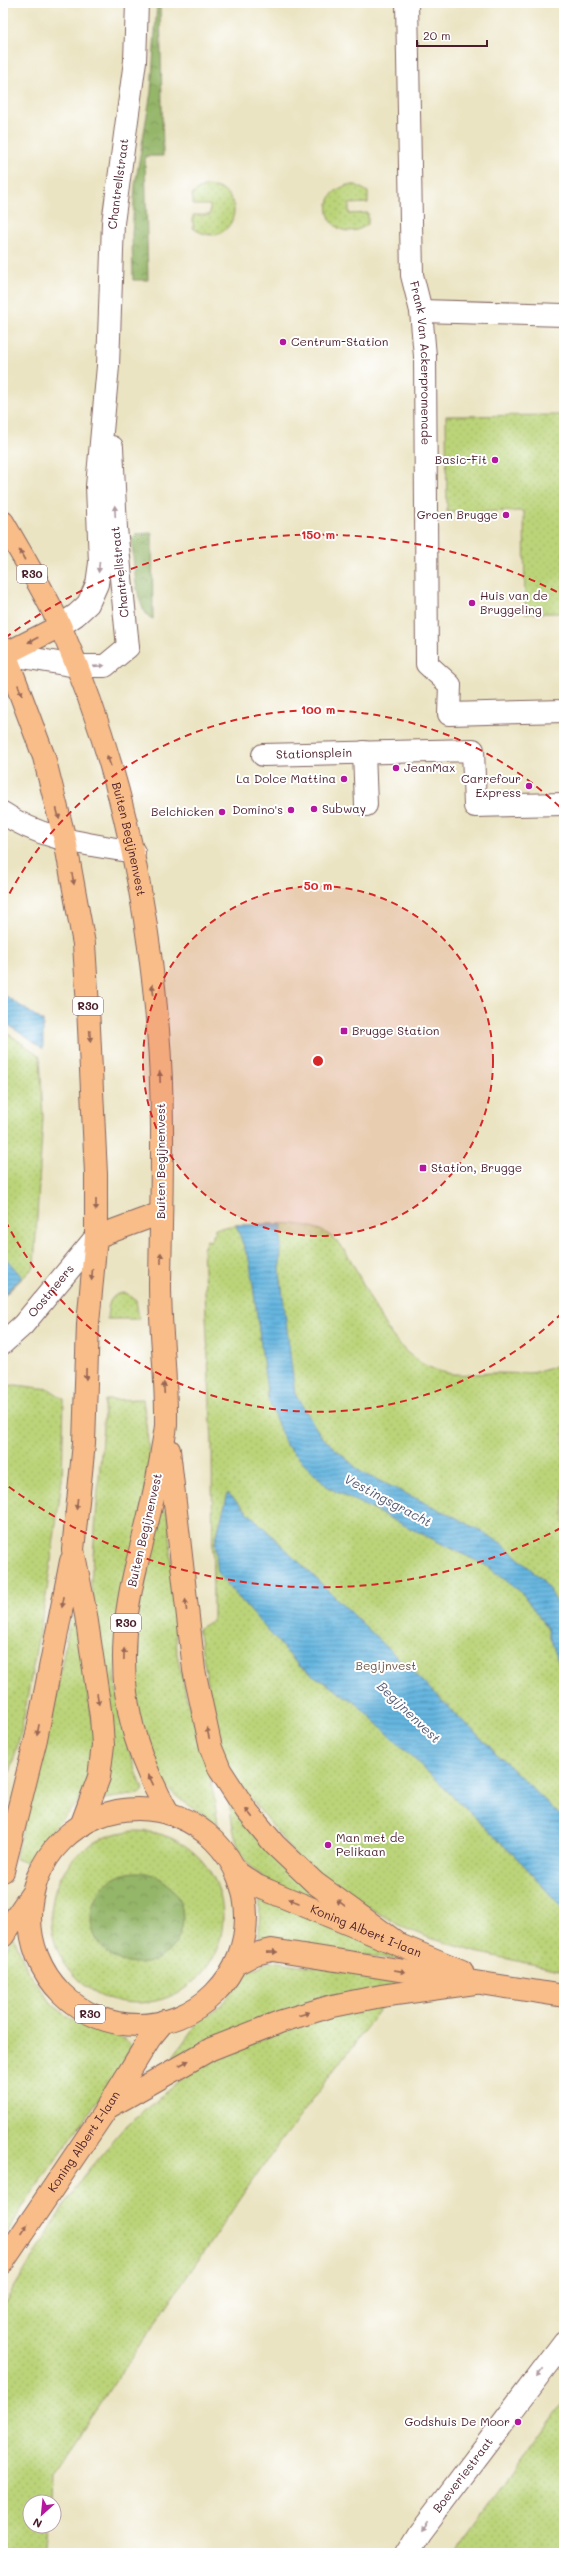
<svg xmlns="http://www.w3.org/2000/svg" width="567" height="2556" font-family="Mali,sans-serif">
	<style>
		.green { fill: url(#green-dots); stroke: #827a52 }
		.forest { fill: url(#forest-crowns); stroke: #6f6a4a }
		.water { fill: url(#water-rules); stroke: #586a86 }
		.lines { fill: none; stroke-linecap: round; stroke-linejoin: round }
		.minor-casing { stroke: #826460; stroke-width: 24 }
		.major-casing { stroke: #826460; stroke-width: 24 }
		.minor { stroke: #fff; stroke-width: 22 }
		.major { stroke: #f8bd89; stroke-width: 22 }
		.oneway { fill: #ae9aa0 }
		.oneway2 { fill: #986655 }
		.ring { fill: none; stroke: #d62828; stroke-width: 2; stroke-dasharray: 7 5 }
		.poi-dot { fill: #b5179e; stroke: #fff; stroke-width: 1.5 }
		.labels { text-anchor: middle; stroke-width: 4; stroke-linejoin: round; paint-order: stroke }
		.shield { fill: #fff; stroke: #80626b; stroke-width: 1 }
		.shield-label { font-size: 11px; font-weight: bold; fill: #4a1f2b }
		.street-label { font-size: 12px; fill: #4a1f2b; stroke: #fff }
		.poi-label { font-size: 12px; fill: #4a1f2b; stroke: #fff; text-anchor: start }
		.park-label { font-size: 12px; fill: #6c5542; stroke: #fff }
		.water-label { font-size: 13px; font-style: italic; fill: #555b73; stroke: #fff }
		.centre { fill: #d62828; stroke: #fff; stroke-width: 2 }
		.ring-label { font-size: 12px; text-anchor: middle; font-weight: bold; fill: #d62828; stroke: #fff; stroke-width: 4; stroke-linejoin: round; paint-order: stroke }
	</style>
	<defs>
		<pattern id="green-dots" width="8" height="8" patternUnits="userSpaceOnUse"><rect width="8" height="8" fill="#bbd479"/><path d="M2 2h.1M6 6h.1" fill="none" stroke="#a2b669" stroke-width="1.8" stroke-linecap="round"/></pattern>
		<pattern id="forest-crowns" width="20" height="18" patternUnits="userSpaceOnUse"><rect width="20" height="18" fill="#94b669"/><path d="M2 6a3 3 0 1 1 6 0M12 15a3 3 0 1 1 6 0" fill="none" stroke="#7b9357"/></pattern>
		<pattern id="water-rules" width="6" height="5" patternUnits="userSpaceOnUse"><rect width="6" height="5" fill="#65b6e0"/><path d="M0 2.5h6" fill="none" stroke="#5593b6"/></pattern>
	</defs>
	<rect width="100%" height="100%" fill="#fff"/>
	<filter id="ink" filterUnits="userSpaceOnUse"><feTurbulence type="fractalNoise" baseFrequency=".025" numOctaves="2"/><feDisplacementMap in="SourceGraphic" scale="8" xChannelSelector="R" yChannelSelector="G"/><feConvolveMatrix kernelMatrix="1 2 1 2 8 2 1 2 1" color-interpolation-filters="sRGB"/></filter>
	<filter id="wash" filterUnits="userSpaceOnUse"><feTurbulence type="fractalNoise" baseFrequency=".012" numOctaves="4" result="noise"/><feDisplacementMap in="SourceGraphic" scale="16" xChannelSelector="R" yChannelSelector="G"/><feGaussianBlur stdDeviation="0.9" result="paint"/><feColorMatrix in="noise" values="0 0 0 0 0 0 0 0 0 0 0 0 0 0 0 0 0 1.4 0 .05"/><feComposite in="paint" operator="in"/></filter>
	<g filter="url(#wash)">
		<rect width="100%" height="100%" fill="#ebe4c3"/>
		<path class="green" d="M348 185H356L368 192V203L349 204V214L368 213V224C333 250 308 196 348 185Z
			M207 186C255 189 232 256 193 228V215H210V205H193L192 195 199 189Z
			M564 415V613H525L524 511 447 512 446 416Z
			M3 1030 40 1056 43 1117 34 1267 3 1297Z
			M236 1225C266 1225 309 1217 333 1238 347 1250 355 1268 363 1284 383 1324 402 1366 452 1374 465 1375 479 1374 492 1373 518 1373 542 1377 564 1360V1971L476 1952 427 1937 404 1928 353 1898 296 1856 234 1777 219 1744 198 1629 213 1620 212 1445 203 1249 207 1240 210 1241 216 1231 214 1229Z
			M126 1293 136 1300 139 1319H107C108 1305 109 1293 126 1293Z
			M16 1385 49 1389 64 1399 62 1480 47 1590 21 1732 3 1799V1386Z
			M143 1399 150 1460 115 1675C119 1719 128 1749 143 1790L139 1794 104 1799 102 1798 91 1582 105 1400Z
			M161 1510 166 1511 169 1517 177 1654 187 1699 210 1773 218 1824 181 1800 165 1786 136 1718 133 1616Z
			M75 1610 94 1732 93 1759 80 1800 46 1836 27 1863 15 1859 54 1707 71 1613Z
			M228 1797 329 1904C296 1892 249 1882 237 1843 232 1829 231 1812 228 1797Z
			M51 1917a86 86 0 1 1 172 0a86 86 0 1 1-172 0Z
			M260 1897 400 1957V1960L261 1940 259 1937Z
			M14 1937 28 1972 53 2005 80 2026 125 2039 131 2046 120 2069 25 2203 3 2240V1959L11 1938Z
			M271 1961 434 1984 176 2059 174 2055 198 2022 219 2007 250 1971Z
			M384 2004 257 2174 52 2474 51 2502H30V2526H48L45 2553H3V2306L62 2209 89 2169 127 2124 195 2069 224 2053 314 2019Z
			M564 2401V2553H455L460 2544Z"/>
		<path class="forest" d="M157 3H160L163 156H145L148 280H133L132 235 135 185 151 92Z
			M152 533 153 619C135 613 134 561 132 544V538L136 534Z
			M91 1918a46 46 0 1 1 92 0a46 46 0 1 1-92 0Z"/>
		<path class="water" d="M3 994 43 1021V1049L3 1021Z
			M236 1225H282L280 1272 295 1394 321 1436 361 1472 461 1520 501 1543 542 1579 564 1613V1679L547 1628 522 1593 487 1566 329 1488 286 1445 268 1399 250 1263Z
			M3 1255 22 1277 3 1296Z
			M228 1493 564 1819V1910L523 1864 357 1704 299 1666 218 1574 215 1542Z"/>
	</g>
	<g filter="url(#ink)">
		<g class="lines">
			<g class="minor-casing">
				<g id="minor">
					<path id="s1" d="M407 3 412 275 421 311 425 356 427 664 450 685 449 714 564 711"/>
					<path d="M421 311 564 315"/>
					<path id="s2" d="M60 626 76 615 88 604 97 584 100 563 97 486 108 366 113 223 135 61 137 3"/>
					<path d="M5 654 76 666H105L128 647 116 528 112 447"/>
					<path d="M364 752 366 805"/>
					<path id="s3" d="M263 755 473 750 475 806 564 804"/>
					<path d="M3 813C42 840 88 844 134 852"/>
					<path id="s4" d="M3 1343 23 1325 96 1237"/>
					<path id="s5" d="M407 2553 420 2532 564 2342"/>
				</g>
			</g>
			<g class="major-casing">
				<g id="major">
					<path id="s6" d="M3 522C23 557 45 592 61 628 117 755 147 892 158 1030 165 1115 161 1200 160 1285 160 1331 167 1378 166 1425 165 1436 162 1447 161 1458 155 1494 146 1528 137 1563 113 1656 121 1731 169 1814"/>
					<path d="M3 648 44 757 65 840 84 944 88 1007 96 1174V1237L88 1324 84 1443 73 1550 86 1615 101 1717 103 1745 99 1777 81 1826"/>
					<path d="M5 654 60 626"/>
					<path d="M96 1237 161 1213"/>
					<path d="M169 1450 194 1670 211 1748 220 1770 246 1810 275 1845 315 1883 396 1942"/>
					<circle cx="138" cy="1917" r="108"/>
					<path d="M3 1871 36 1739 71 1561"/>
					<path id="s7" d="M238 1873 257 1886 462 1971"/>
					<path d="M3 1936 31 1895"/>
					<path d="M236 1964 255 1954 272 1950 564 1996"/>
					<path d="M107 2108 211 2049 282 2021 332 2006 381 1996 475 1983"/>
					<path id="s8" d="M3 2262 107 2108 150 2038 164 2021"/>
				</g>
			</g>
			<use href="#minor" class="minor"/>
			<use href="#major" class="major"/>
		</g>
		<defs><path id="oneway-solid" d="M-6-.8H1V-3.2L6.5 0L1 3.2V.8H-6Z"/></defs>
		<g class="oneway">
			<use href="#oneway-solid" transform="translate(115 511) rotate(-93)"/>
			<use href="#oneway-solid" transform="translate(99 567) rotate(95)"/>
			<use href="#oneway-solid" transform="translate(99 666) rotate(-4)"/>
			<use href="#oneway-solid" transform="translate(540 2373) rotate(127)"/>
			<use href="#oneway-solid" transform="translate(425 2525) rotate(127)"/>
		</g>
		<g class="oneway2">
			<use href="#oneway-solid" transform="translate(22 555) rotate(-119)"/>
			<use href="#oneway-solid" transform="translate(33 640) rotate(153)"/>
			<use href="#oneway-solid" transform="translate(20 690) rotate(68)"/>
			<use href="#oneway-solid" transform="translate(109 761) rotate(-109)"/>
			<use href="#oneway-solid" transform="translate(58 814) rotate(76)"/>
			<use href="#oneway-solid" transform="translate(73 879) rotate(79)"/>
			<use href="#oneway-solid" transform="translate(153 990) rotate(-97)"/>
			<use href="#oneway-solid" transform="translate(90 1036) rotate(87)"/>
			<use href="#oneway-solid" transform="translate(160 1077) rotate(-92)"/>
			<use href="#oneway-solid" transform="translate(96 1205) rotate(90)"/>
			<use href="#oneway-solid" transform="translate(161 1258) rotate(-90)"/>
			<use href="#oneway-solid" transform="translate(92 1275) rotate(95)"/>
			<use href="#oneway-solid" transform="translate(86 1374) rotate(91)"/>
			<use href="#oneway-solid" transform="translate(164 1388) rotate(-93)"/>
			<use href="#oneway-solid" transform="translate(77 1504) rotate(96)"/>
			<use href="#oneway-solid" transform="translate(63 1602) rotate(101)"/>
			<use href="#oneway-solid" transform="translate(186 1605) rotate(-95)"/>
			<use href="#oneway-solid" transform="translate(124 1654) rotate(-89)"/>
			<use href="#oneway-solid" transform="translate(98 1699) rotate(81)"/>
			<use href="#oneway-solid" transform="translate(38 1730) rotate(101)"/>
			<use href="#oneway-solid" transform="translate(208 1733) rotate(-103)"/>
			<use href="#oneway-solid" transform="translate(151 1780) rotate(-115)"/>
			<use href="#oneway-solid" transform="translate(249 1813) rotate(-128)"/>
			<use href="#oneway-solid" transform="translate(294 1901) rotate(-158)"/>
			<use href="#oneway-solid" transform="translate(341 1903) rotate(-144)"/>
			<use href="#oneway-solid" transform="translate(272 1952) rotate(-1)"/>
			<use href="#oneway-solid" transform="translate(400 1971) rotate(9)"/>
			<use href="#oneway-solid" transform="translate(304 2014) rotate(-17)"/>
			<use href="#oneway-solid" transform="translate(184 2063) rotate(-28)"/>
			<use href="#oneway-solid" transform="translate(24 2229) rotate(-56)"/>
		</g>
	</g>
	<circle cx="318" cy="1061" r="175" fill="#d62828" fill-opacity=".12"/>
	<g class="ring">
		<circle cx="318" cy="1061" r="175"/>
		<path d="M562 1313A351 351 0 0 1 4 1218M4 904A351 351 0 0 1 562 809"/>
		<path d="M561 1528A526 526 0 0 1 5 1484M5 638A526 526 0 0 1 561 594"/>
	</g>
	<g class="poi-dot">
		<circle cx="283" cy="342" r="4"/>
		<circle cx="495" cy="460" r="4"/>
		<circle cx="506" cy="515" r="4"/>
		<circle cx="472" cy="603" r="4"/>
		<circle cx="396" cy="768" r="4"/>
		<circle cx="344" cy="779" r="4"/>
		<circle cx="529" cy="786" r="4"/>
		<circle cx="314" cy="809" r="4"/>
		<circle cx="291" cy="810" r="4"/>
		<circle cx="222" cy="812" r="4"/>
		<rect x="340" y="1027" width="8" height="8" rx="2"/>
		<rect x="419" y="1164" width="8" height="8" rx="2"/>
		<circle cx="328" cy="1845" r="4"/>
		<circle cx="518" cy="2422" r="4"/>
	</g>
	<g class="labels">
		<g class="shield">
			<rect x="17" y="565" width="30" height="18" rx="3"/>
			<rect x="73" y="997" width="30" height="18" rx="3"/>
			<rect x="111" y="1614" width="30" height="18" rx="3"/>
			<rect x="75" y="2005" width="30" height="18" rx="3"/>
		</g>
		<g class="shield-label">
			<text x="32" y="578">R30</text>
			<text x="88" y="1010">R30</text>
			<text x="126" y="1627">R30</text>
			<text x="90" y="2018">R30</text>
		</g>
		<g class="street-label">
			<text dy="4" stroke="none"><textPath href="#s2" startOffset="459">Chantrellstraat</textPath></text>
			<text dy="4" stroke="none"><textPath href="#s1" startOffset="361">Frank Van Ackerpromenade</textPath></text>
			<text transform="translate(120 572) rotate(-96)" y="4">Chantrellstraat</text>
			<text dy="4" stroke="none"><textPath href="#s3" startOffset="51">Stationsplein</textPath></text>
			<text dy="4" stroke="none"><textPath href="#s6" startOffset="343">Buiten Begijnenvest</textPath></text>
			<text transform="translate(161 1161) rotate(-90)" y="4">Buiten Begijnenvest</text>
			<text dy="4" stroke="none"><textPath href="#s4" startOffset="71">Oostmeers</textPath></text>
			<text transform="translate(145 1530) rotate(-77)" y="4">Buiten Begijnenvest</text>
			<text dy="4" stroke="none"><textPath href="#s7" startOffset="141">Koning Albert I-laan</textPath></text>
			<text dy="4" stroke="none"><textPath href="#s8" startOffset="145">Koning Albert I-laan</textPath></text>
			<text dy="4" stroke="none"><textPath href="#s5" startOffset="96">Boeveriestraat</textPath></text>
		</g>
		<g class="poi-label">
			<text x="291" y="346">Centrum-Station</text>
			<text x="487" y="464" text-anchor="end">Basic-Fit</text>
			<text x="498" y="519" text-anchor="end">Groen Brugge</text>
			<text x="480" y="600">Huis van de<tspan x="480" dy="14">Bruggeling</tspan></text>
			<text x="404" y="772">JeanMax</text>
			<text x="336" y="783" text-anchor="end">La Dolce Mattina</text>
			<text x="521" y="783" text-anchor="end">Carrefour<tspan x="521" dy="14">Express</tspan></text>
			<text x="322" y="813">Subway</text>
			<text x="283" y="814" text-anchor="end">Domino's</text>
			<text x="214" y="816" text-anchor="end">Belchicken</text>
			<text x="352" y="1035">Brugge Station</text>
			<text x="431" y="1172">Station, Brugge</text>
			<text x="336" y="1842">Man met de<tspan x="336" dy="14">Pelikaan</tspan></text>
			<text x="510" y="2426" text-anchor="end">Godshuis De Moor</text>
		</g>
		<g class="park-label">
			<text x="386" y="1670">Begijnvest</text>
		</g>
		<g class="water-label">
			<text transform="translate(388 1500) rotate(28)" y="5">Vestingsgracht</text>
			<text transform="translate(409 1712) rotate(44)" y="5">Begijnenvest</text>
		</g>
	</g>
	<circle cx="318" cy="1061" r="6" class="centre"/>
	<g class="ring-label">
		<text x="318" y="539">150 m</text>
		<text x="318" y="714">100 m</text>
		<text x="318" y="890">50 m</text>
	</g>
	<rect width="567" height="2556" fill="none" stroke="#fff" stroke-width="16"/>
	<g transform="translate(42 2514) rotate(207)"><circle r="19" fill="#ffffff" stroke="#b7a5aa"/>
	<path d="M0-3L7 15L0 10L-7 15Z" fill="#b5179e"/>
	<text y="-6" font-size="11" font-weight="bold" text-anchor="middle" fill="#4a1f2b">N</text>
	</g>
	<path d="M417 40v6h70v-6" fill="none" stroke="#4a1f2b" stroke-width="2"/>
	<text x="423" y="40" font-size="12" fill="#4a1f2b" stroke="#ffffff" stroke-width="3" paint-order="stroke">20 m</text>
</svg>
